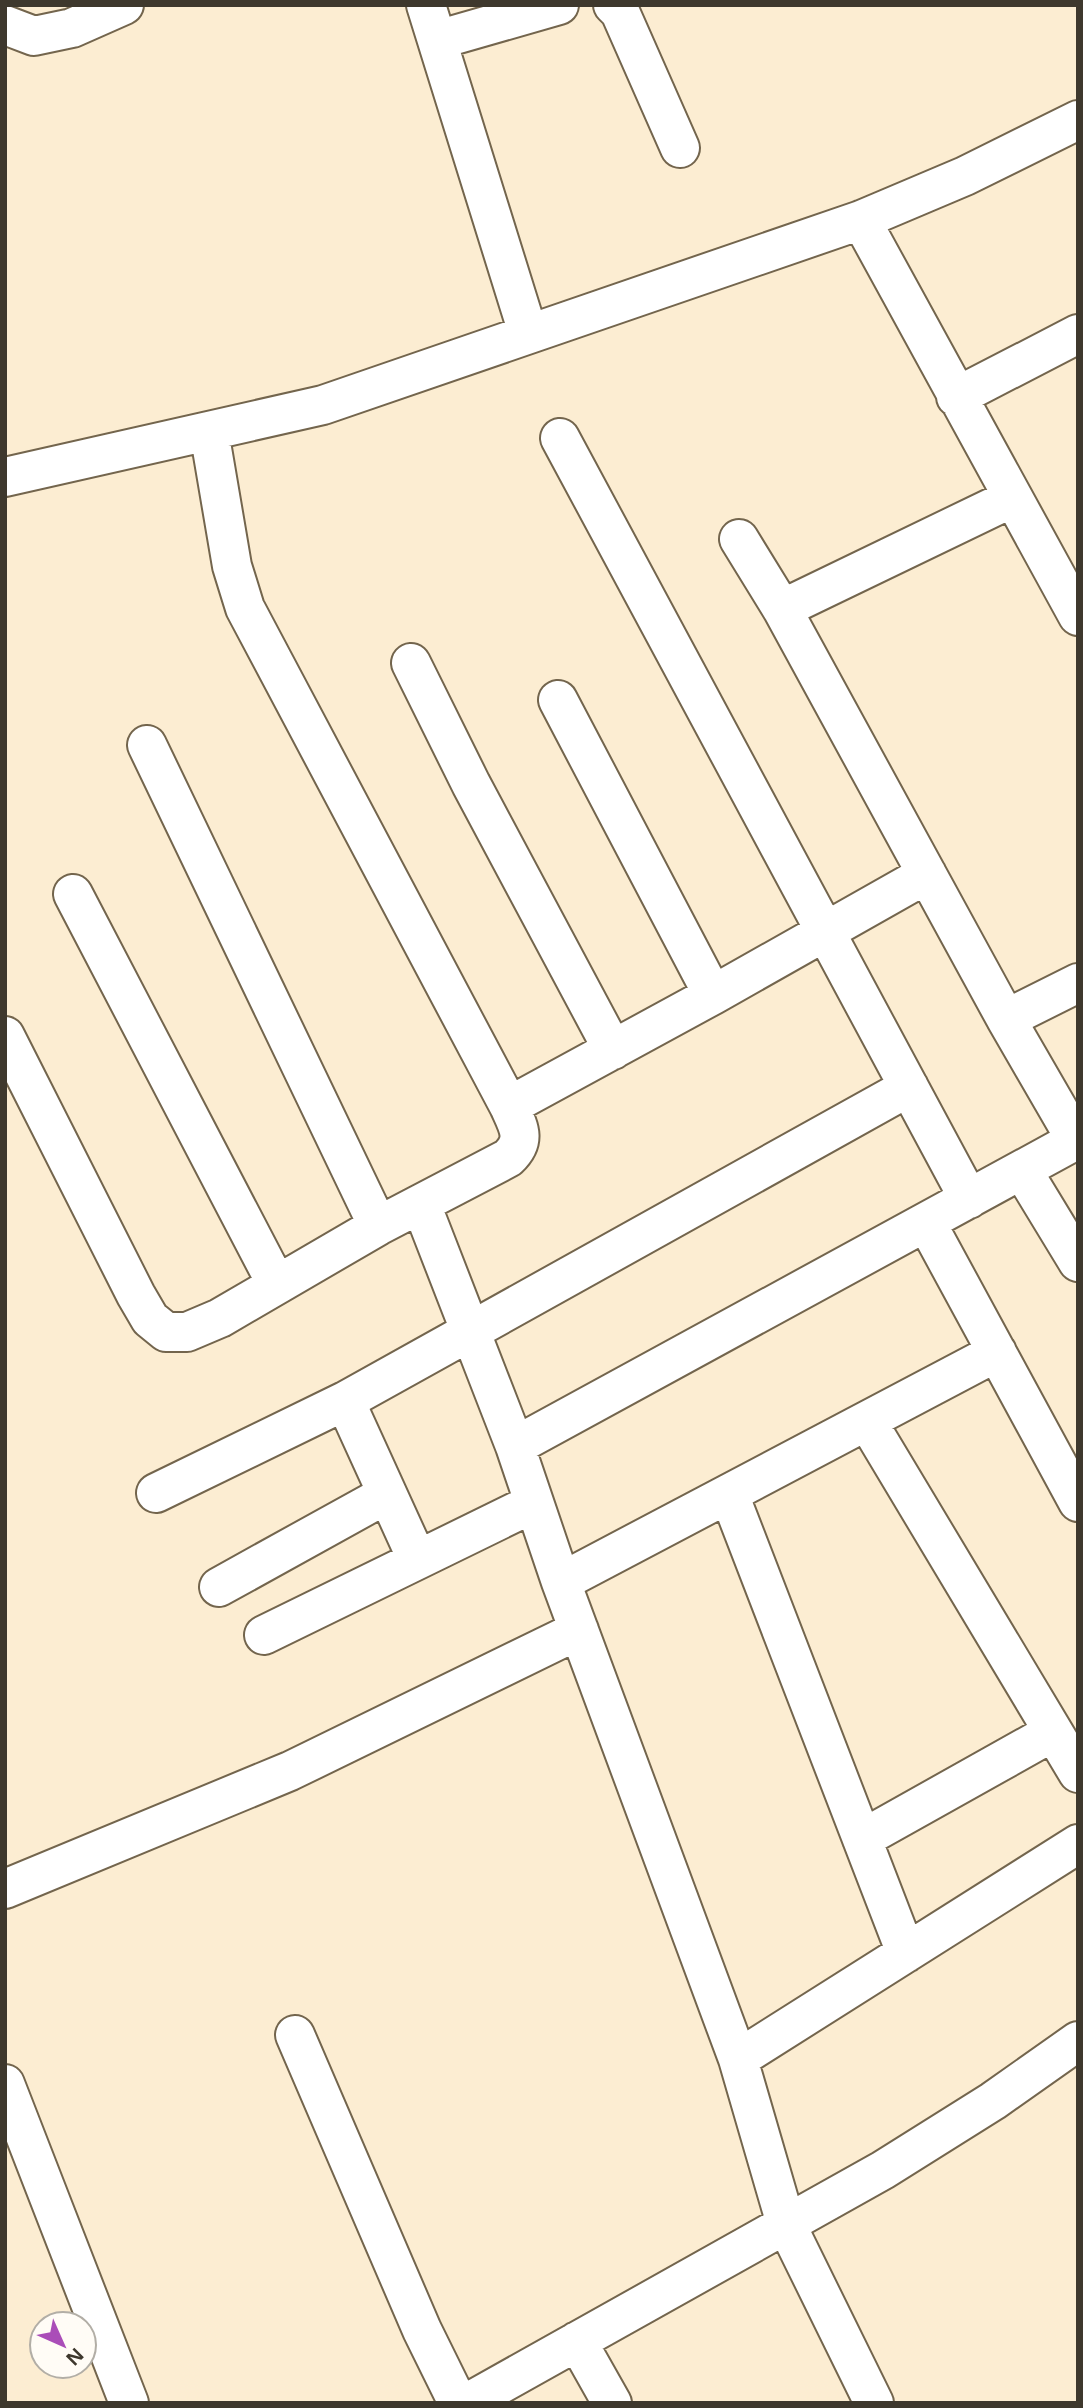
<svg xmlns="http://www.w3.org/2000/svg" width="1083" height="2408" font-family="'Noto Sans',sans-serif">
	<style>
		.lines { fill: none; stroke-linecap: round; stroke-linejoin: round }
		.minor-casing { stroke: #73654d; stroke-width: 42 }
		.minor { stroke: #fff; stroke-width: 38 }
	</style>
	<rect width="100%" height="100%" fill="#fcedd2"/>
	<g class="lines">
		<g class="minor-casing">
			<path id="minor" d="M426 5 528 333
				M613 5 620 12 680 148
				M5 25 34 36 72 28 124 5
				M437 40 559 5
				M861 220 1078 616
				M956 397 1078 334
				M560 438 969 1199
				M5 477 323 405 861 220 965 176 1078 120
				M739 539 782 609 1006 1019 1076 1140
				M782 609 1012 498
				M411 663 471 784 613 1050
				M558 700 713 995
				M147 745 378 1226
				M73 894 277 1285
				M1006 1019 1078 983
				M5 1036 136 1295 150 1319 166 1332H187L220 1318 378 1226 508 1158C527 1140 519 1128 509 1106L245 608 232 566 209 431
				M509 1106 713 995 927 874
				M1022 1170 1078 1262
				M421 1204 515 1446 561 1582 738 2059 786 2224 874 2403
				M926 1222 1078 1502
				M345 1401 417 1559
				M867 1421 1078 1773
				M515 1446 1078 1139
				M156 1493 345 1401 909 1087
				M729 1494 906 1953
				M561 1582 997 1352
				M219 1587 387 1494
				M264 1635 534 1503
				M862 1839 1053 1732
				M5 1889 290 1771 579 1630
				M295 2035 422 2330 458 2403
				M738 2059 1078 1844
				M5 2084 129 2403
				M577 2341 612 2403
				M467 2403 883 2170 993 2101 1078 2041"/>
		</g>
		<use href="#minor" class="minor"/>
	</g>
	<rect width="1083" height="2408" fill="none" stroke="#3e382d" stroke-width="14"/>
	<g transform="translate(63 2345) rotate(135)"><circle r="33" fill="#fffcf6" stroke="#b2aea6" stroke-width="2"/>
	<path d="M0-5L12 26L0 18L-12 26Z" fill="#aa4db8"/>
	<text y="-10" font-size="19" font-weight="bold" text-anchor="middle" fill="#3e382d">N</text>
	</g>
</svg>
